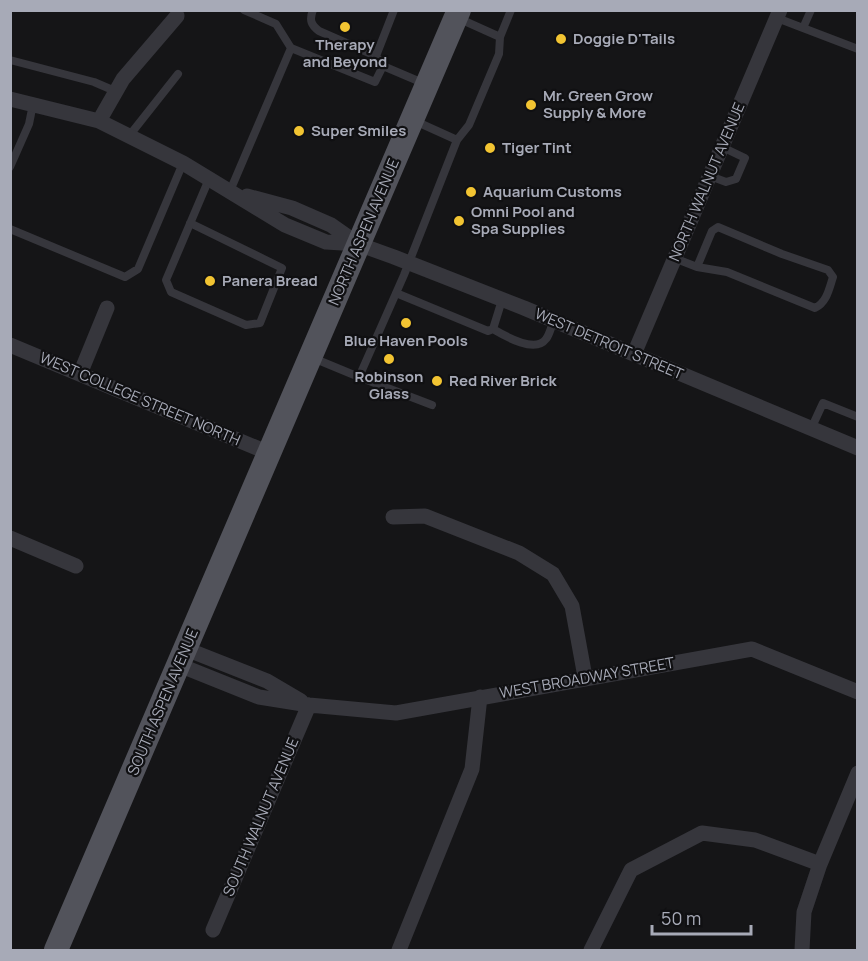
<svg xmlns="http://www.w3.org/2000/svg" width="868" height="961" font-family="Manrope,sans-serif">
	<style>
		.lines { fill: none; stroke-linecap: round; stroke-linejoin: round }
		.service { stroke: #36363c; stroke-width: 8 }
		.minor { stroke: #36363c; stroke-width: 15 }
		.primary { stroke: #52535b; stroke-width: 24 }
		.poi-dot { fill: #f2c432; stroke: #101012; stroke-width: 2 }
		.labels { text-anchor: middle; stroke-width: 4.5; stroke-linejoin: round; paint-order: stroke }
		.poi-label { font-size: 15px; font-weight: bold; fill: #a7aab7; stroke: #101012; text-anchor: start }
		.street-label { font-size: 15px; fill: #a7aab7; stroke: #101012 }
	</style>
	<rect width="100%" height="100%" fill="#151517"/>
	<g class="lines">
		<path class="service" d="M244 10 276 24 291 48
			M313 10C309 20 311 25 319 31L376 56 383 66
			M777 18 803 28 811 10
			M460 19 500 37
			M803 28 858 49
			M376 56 394 10
			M10 60 94 82 115 91
			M415 121 457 140
			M129 136 178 74
			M10 167 29 124 33 104
			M710 176 726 182 736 179 745 158 722 147
			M230 191 291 48 375 82 383 66 423 83
			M190 223 282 268 260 323 246 325 171 292 166 280 209 179
			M10 229 125 277 138 269 183 163
			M674 258 697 267 727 272 815 308C827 302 829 289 833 277L828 270 782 254 718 227 712 231 697 267
			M396 293 488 331 493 329 502 300
			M493 329C505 336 535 354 546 339 550 334 551 326 554 321
			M313 358 359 377 432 405
			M359 377 404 275 457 140 469 125 499 54 500 37 511 10
			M811 429 823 403 858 417"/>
		<path class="minor" d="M10 99 99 121 183 163 285 225 326 242 358 244 394 257 524 308 858 448
			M99 121 123 79 177 16
			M247 196 292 208 331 225 358 244
			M10 345 269 453
			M634 354 780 10
			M80 374 107 308
			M393 517 425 516 519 553 553 574 572 606 585 677
			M10 538 76 566
			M186 649 267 681 301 701
			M179 665 259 697 309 705 396 713 752 649 858 692
			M213 930 309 705
			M399 950 472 769 480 697
			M591 950 631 870 702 833 755 840 820 864
			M802 950 804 912 820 864 858 773"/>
		<path class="primary" d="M56 950 459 10"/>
	</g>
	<g class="poi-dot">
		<circle cx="345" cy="27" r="6"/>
		<circle cx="561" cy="39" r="6"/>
		<circle cx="531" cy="105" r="6"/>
		<circle cx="299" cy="131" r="6"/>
		<circle cx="490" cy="148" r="6"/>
		<circle cx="471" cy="192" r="6"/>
		<circle cx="459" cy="221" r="6"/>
		<circle cx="210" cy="281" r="6"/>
		<circle cx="406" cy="323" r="6"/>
		<circle cx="389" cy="359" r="6"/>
		<circle cx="437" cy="381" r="6"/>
	</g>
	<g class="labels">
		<g class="poi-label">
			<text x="573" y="44">Doggie D'Tails</text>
			<text x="345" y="50" text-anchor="middle">Therapy<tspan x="345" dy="17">and Beyond</tspan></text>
			<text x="543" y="101">Mr. Green Grow<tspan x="543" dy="17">Supply &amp; More</tspan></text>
			<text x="311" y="136">Super Smiles</text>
			<text x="502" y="153">Tiger Tint</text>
			<text x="483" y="197">Aquarium Customs</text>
			<text x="471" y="217">Omni Pool and<tspan x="471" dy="17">Spa Supplies</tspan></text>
			<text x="222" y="286">Panera Bread</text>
			<text x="406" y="346" text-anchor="middle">Blue Haven Pools</text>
			<text x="389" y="382" text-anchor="middle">Robinson<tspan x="389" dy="17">Glass</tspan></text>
			<text x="449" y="386">Red River Brick</text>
		</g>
		<g class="street-label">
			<text transform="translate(707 182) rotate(-67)" y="5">NORTH WALNUT AVENUE</text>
			<text transform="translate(364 232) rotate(-67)" y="5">NORTH ASPEN AVENUE</text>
			<text transform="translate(609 344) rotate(23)" y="5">WEST DETROIT STREET</text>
			<text transform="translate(140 399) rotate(23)" y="5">WEST COLLEGE STREET NORTH</text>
			<text transform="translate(587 678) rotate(-10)" y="5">WEST BROADWAY STREET</text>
			<text transform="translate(163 702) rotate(-67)" y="5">SOUTH ASPEN AVENUE</text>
			<text transform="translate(261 817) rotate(-67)" y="5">SOUTH WALNUT AVENUE</text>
		</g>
	</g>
	<rect width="868" height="961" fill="none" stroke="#a7aab7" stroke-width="24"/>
	<path d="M652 925v9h99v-9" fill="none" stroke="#a7aab7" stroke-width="3"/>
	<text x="661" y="925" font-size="18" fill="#a7aab7" stroke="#101012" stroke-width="4.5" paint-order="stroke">50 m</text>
</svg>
